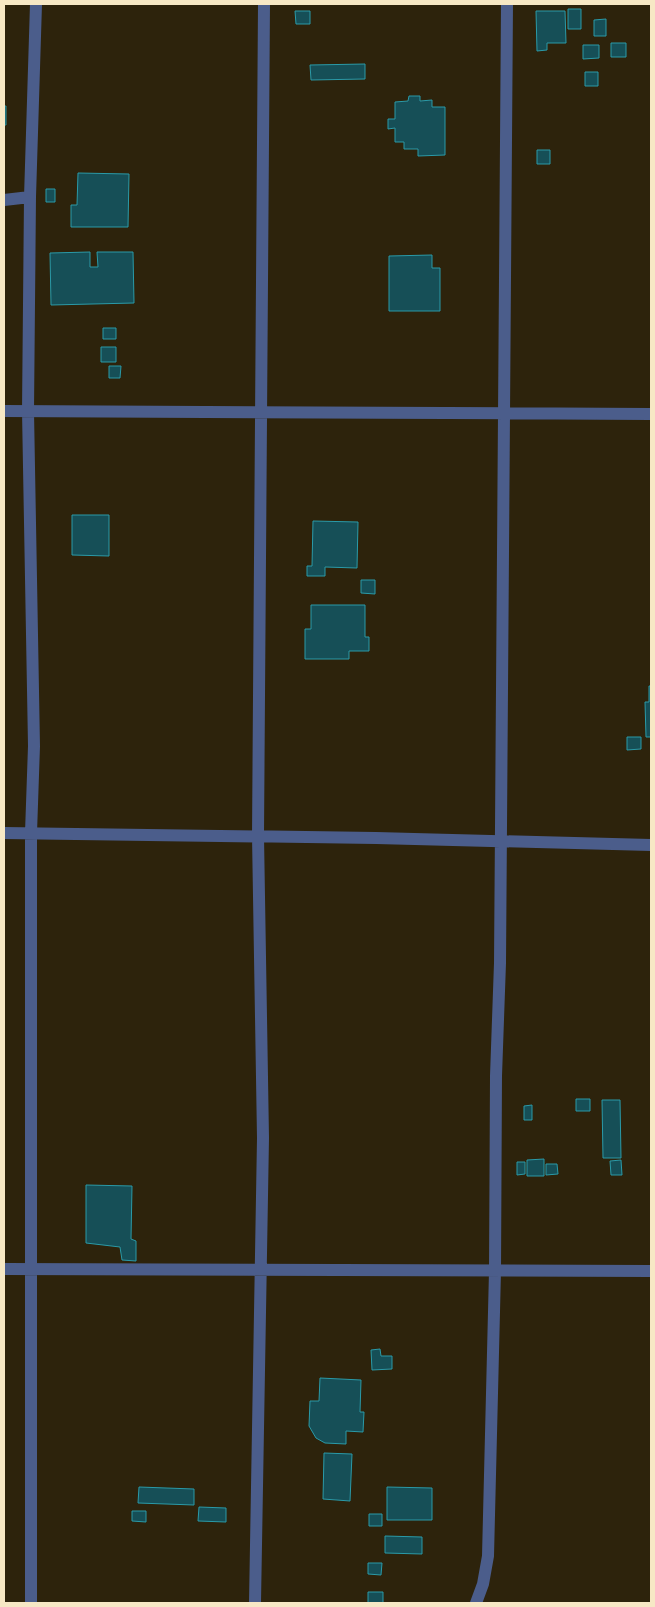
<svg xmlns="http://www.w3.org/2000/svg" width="655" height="1607" font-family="Figtree,sans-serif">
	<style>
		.building { fill: #164f57; stroke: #2a9aa8 }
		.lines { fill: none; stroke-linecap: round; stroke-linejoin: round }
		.minor { stroke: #4b5d8b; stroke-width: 12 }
	</style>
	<rect width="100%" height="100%" fill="#2d230c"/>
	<path class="building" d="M568 9H581V29H568Z
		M295 11H310V24H296Z
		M536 11H565L566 43H547V50L537 51Z
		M606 19V36H594V20Z
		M611 43H626V57H611Z
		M583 45H599V58L583 59Z
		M365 64V79L311 80 310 65Z
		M585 72H598V86H585Z
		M409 96H420V101L432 100V107H445V155L418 156V149H404V142H395V128L388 129V119H395V102L408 101Z
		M4 106H6V125H4Z
		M537 150H550V164H537Z
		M78 173 129 174 128 227H71V205H77Z
		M46 189H55V202H46Z
		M90 252V267H98L97 252H133L134 303 51 305 50 253Z
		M432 255V268H440V311H389V256Z
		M103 328H116V339H103Z
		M101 347H116V362H101Z
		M109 366H121L120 378H109Z
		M72 515H109V556L72 555Z
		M313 521 358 522 357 568 325 567V576H307V566H312Z
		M361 580H375V594L361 593Z
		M311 605H365V637H369V651H349V659H305V629H311Z
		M649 686H651V737H646L645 702H649Z
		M627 737H641V749L627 750Z
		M576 1099H590V1111H576Z
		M602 1100H620L621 1158H603Z
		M532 1105V1120H524V1106Z
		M544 1159V1176H527V1160Z
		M621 1160 622 1175H611L610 1161Z
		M517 1162H525V1174L517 1175Z
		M546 1164H557L558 1174 546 1175Z
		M86 1185 132 1186 131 1239 136 1241V1261L122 1260 120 1247 86 1243Z
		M380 1349 381 1356H392V1369L372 1370 371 1350Z
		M320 1378 361 1380 360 1412H364L363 1432 346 1431V1444L325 1443 316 1438 309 1426 310 1401H319Z
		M324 1453 352 1454 350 1501 323 1499Z
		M139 1487 194 1489V1505L138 1503Z
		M387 1487 432 1488V1520H387Z
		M199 1507 226 1508V1522L198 1521Z
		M132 1511H146V1522L132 1521Z
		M369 1514H382V1526H369Z
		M385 1536 422 1537V1554L385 1553Z
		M368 1563H382L381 1575 368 1574Z
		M368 1592H383V1603H368Z"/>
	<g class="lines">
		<path class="minor" d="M4 200 30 197
			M4 411 651 414
			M4 833 376 838 651 845
			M4 1269 651 1271
			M31 1603V833L34 746 28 411 30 197 36 4
			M255 1603 263 1138 258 836 264 4
			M476 1603 483 1584 488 1556 495 1271 496 1076 500 963 507 4"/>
	</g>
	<rect width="655" height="1607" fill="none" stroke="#f7e8c5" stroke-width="10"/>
</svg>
